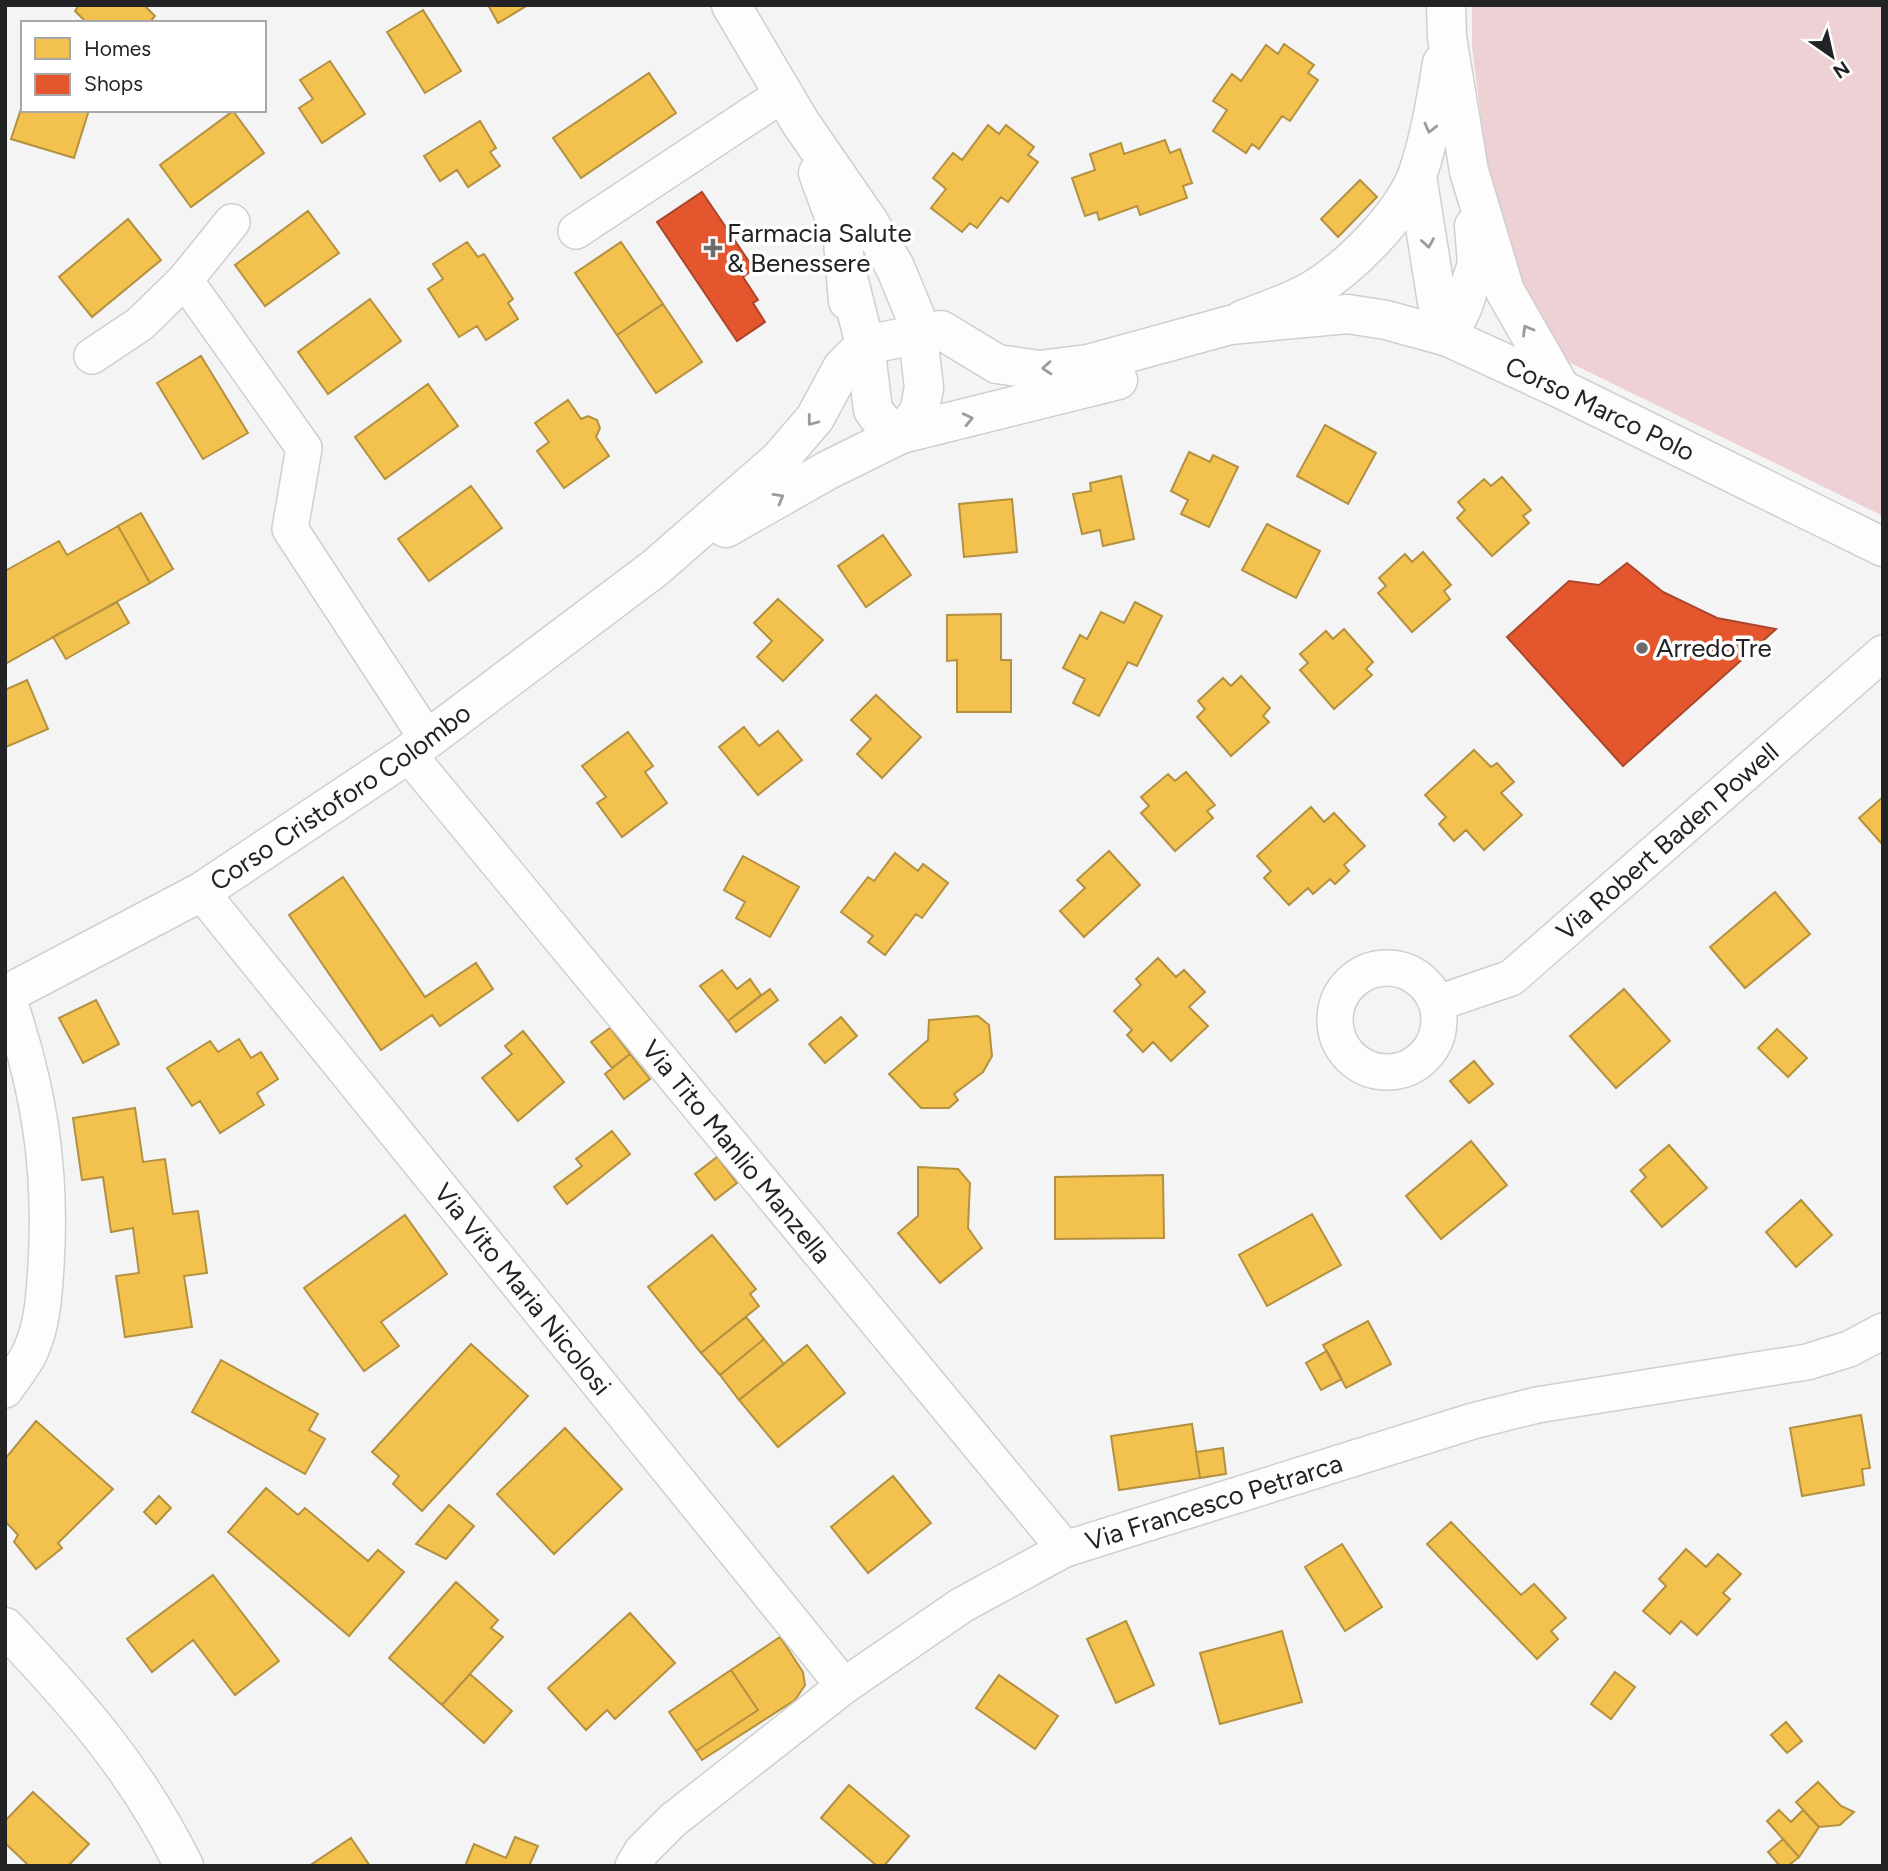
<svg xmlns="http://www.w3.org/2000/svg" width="1888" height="1871" font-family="Figtree,sans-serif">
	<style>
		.green { fill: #eed1d4 }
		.homes { fill: #f2c14e; stroke: #b49141; stroke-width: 2 }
		.shops { fill: #e4572e; stroke: #aa472b; stroke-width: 2 }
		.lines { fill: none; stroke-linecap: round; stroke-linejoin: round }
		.minor-casing { stroke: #d0cfd0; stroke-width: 38 }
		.tertiary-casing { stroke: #d0cfd0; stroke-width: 41 }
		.secondary-casing { stroke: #d0cfd0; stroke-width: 41 }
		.minor { stroke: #fefdfe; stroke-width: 35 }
		.tertiary { stroke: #fefdfe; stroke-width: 38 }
		.secondary { stroke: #fefdfe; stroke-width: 38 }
		.oneway { stroke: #9b9a9c }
		.poi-dot { fill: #6c6c6d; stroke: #fff; stroke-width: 2.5 }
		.labels { text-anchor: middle; stroke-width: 7; stroke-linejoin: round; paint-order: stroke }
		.poi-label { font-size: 26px; fill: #232224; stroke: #fff; text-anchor: start }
		.street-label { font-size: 26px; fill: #232224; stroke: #fff }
	</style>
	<rect width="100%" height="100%" fill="#f5f4f5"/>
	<path class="green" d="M1472 5H1883V516L1556 356 1510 261 1485 151 1472 47Z"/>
	<path class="homes" d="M79 5H144L155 16 149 23H87L75 11Z
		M488 5H528L498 23Z
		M423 10 461 71 425 93 387 32Z
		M1284 44 1314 65 1308 73 1318 80 1290 121 1282 116 1259 149 1252 144 1246 153 1213 131 1227 110 1213 101 1232 74 1241 81 1266 45 1278 54Z
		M330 61 365 114 322 143 299 108 313 99 300 80Z
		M649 73 676 113 581 178 553 138Z
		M23 103V110H89L74 158 11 139Z
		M233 111 264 153 191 207 160 165Z
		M480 121 496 148 490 152 500 166 468 187 457 170 440 181 424 156Z
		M988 125 999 134 1006 125 1034 147 1028 155 1038 162 1008 202 1001 197 977 228 970 223 962 232 931 208 946 189 933 178 953 153 962 160Z
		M1165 140 1170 153 1180 149 1192 183 1183 186 1187 198 1140 215 1137 206 1099 220 1097 212 1085 216 1072 178 1095 170 1090 154 1121 143 1124 154Z
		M1360 180 1377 197 1338 237 1321 219Z
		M308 211 339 253 265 306 235 265Z
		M128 219 161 260 92 317 59 277Z
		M467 242 478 257 484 254 513 299 508 303 518 319 486 340 477 326 459 337 428 289 443 279 433 264Z
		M621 242 663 304 617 335 575 273Z
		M370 299 401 341 328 394 298 352Z
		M663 304 702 362 656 393 617 335Z
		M201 356 248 433 203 459 157 383Z
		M428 384 458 426 385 479 355 437Z
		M568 400 581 419 588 416 597 420 600 428 596 437 609 456 564 488 537 451 549 442 535 423Z
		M1325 425 1376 453 1348 504 1297 476Z
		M1189 452 1210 462 1213 455 1238 467 1209 527 1181 514 1188 500 1171 491Z
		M1121 476 1134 539 1103 546 1100 530 1082 534 1073 494 1091 491 1090 483Z
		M1502 477 1531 510 1523 516 1529 523 1492 556 1457 518 1465 510 1458 502 1484 479 1491 486Z
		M471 486 502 528 429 581 398 539Z
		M1012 499 1017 552 964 557 959 504Z
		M141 513 173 569 150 583 118 526Z
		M1267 524 1320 551 1296 598 1242 570Z
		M118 526 150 583 5 664V571L59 541 67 555Z
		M883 535 911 575 866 607 838 566Z
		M1423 552 1451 585 1444 591 1450 599 1412 632 1378 593 1386 586 1379 578 1405 554 1412 562Z
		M778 599 823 640 783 681 757 657 772 641 754 623Z
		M117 602 129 623 66 659 53 637Z
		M1135 602 1162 616 1137 666 1128 662 1099 716 1073 703 1085 679 1063 668 1080 635 1087 639 1101 612 1124 623Z
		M1001 614V660H1011V712H957V660L947 661V615Z
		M1344 629 1373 662 1366 669 1372 675 1334 709 1300 670 1308 663 1300 654 1326 631 1333 639Z
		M1241 676 1270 708 1263 716 1269 722 1231 756 1197 717 1205 709 1198 701 1223 678 1231 686Z
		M27 680 48 729 6 747 5 690Z
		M876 695 921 737 882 778 857 754 871 739 851 720Z
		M744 727 759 746 778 731 802 760 758 795 719 747Z
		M628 732 653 766 645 772 667 803 622 837 597 803 606 797 582 766Z
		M1474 750 1491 767 1497 763 1514 782 1501 793 1522 815 1484 850 1466 830 1454 841 1439 824 1446 817 1425 795Z
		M1186 772 1215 805 1207 811 1213 818 1175 851 1141 813 1149 806 1141 797 1168 774 1175 781Z
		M1883 797V845L1859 818Z
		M1311 807 1324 822 1334 813 1365 846 1344 865 1349 871 1335 884 1330 879 1313 894 1308 888 1289 905 1264 878 1271 871 1257 856Z
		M1109 851 1140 885 1084 937 1060 911 1085 888 1077 880Z
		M895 853 918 871 923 864 948 883 922 918 916 914 885 955 868 942 873 936 841 912 868 877 874 881Z
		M743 856 799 887 770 937 736 918 745 902 724 890Z
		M343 877 425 997 476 963 493 989 440 1026 432 1015 381 1050 289 915Z
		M1775 892 1810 934 1745 988 1710 947Z
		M1158 958 1176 977 1184 970 1205 992 1189 1007 1208 1026 1171 1061 1153 1042 1143 1052 1127 1035 1132 1030 1114 1011 1141 985 1136 979Z
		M722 970 737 989 750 979 761 995 728 1021 700 986Z
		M770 989 778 1000 736 1032 728 1021Z
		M1624 989 1670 1041 1616 1088 1570 1036Z
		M96 1000 119 1044 83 1063 59 1018Z
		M978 1016 989 1025 992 1056 983 1072 954 1094 958 1100 949 1108H921L889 1074 928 1040 929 1020Z
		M841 1017 857 1036 825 1063 809 1044Z
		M610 1028 630 1054 612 1068 591 1042Z
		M1777 1029 1807 1058 1788 1077 1758 1048Z
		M523 1031 564 1082 518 1121 482 1078 512 1054 505 1046Z
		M239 1039 251 1058 261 1052 278 1079 257 1093 264 1105 220 1133 200 1101 192 1106 167 1068 210 1041 218 1052Z
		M630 1054 650 1079 624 1099 605 1074Z
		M1474 1061 1493 1084 1469 1103 1450 1081Z
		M135 1108 143 1162 165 1159 173 1214 198 1211 207 1273 184 1276 192 1327 125 1337 116 1276 139 1273 133 1228 111 1232 103 1177 82 1180 73 1118Z
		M612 1131 630 1154 567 1204 554 1187 582 1166 576 1159Z
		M1471 1141 1507 1185 1441 1239 1406 1196Z
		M1669 1145 1707 1188 1662 1227 1631 1191 1646 1177 1640 1170Z
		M717 1157 737 1183 715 1200 695 1174Z
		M918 1167 958 1169 970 1183 968 1228 982 1248 940 1283 898 1233 918 1216Z
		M1163 1175 1164 1238 1055 1239V1177Z
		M1801 1200 1832 1235 1796 1267 1766 1232Z
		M1312 1214 1341 1265 1267 1306 1239 1255Z
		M405 1215 447 1274 381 1322 399 1346 364 1371 304 1288Z
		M712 1235 756 1289 750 1294 759 1306 701 1353 648 1287Z
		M746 1317 764 1339 720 1375 701 1353Z
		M1368 1321 1391 1364 1346 1388 1323 1345Z
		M764 1339 784 1364 739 1400 720 1375Z
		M471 1344 528 1396 422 1511 393 1484 399 1476 372 1452Z
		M807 1345 845 1393 778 1447 739 1400Z
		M1327 1351 1342 1379 1321 1390 1306 1363Z
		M221 1360 318 1414 309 1430 325 1439 305 1474 192 1412Z
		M1861 1415 1870 1468 1862 1469 1864 1485 1802 1496 1790 1428Z
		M36 1421 113 1489 58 1543 62 1548 36 1569 14 1542 18 1535 5 1521V1459Z
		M1192 1424 1200 1478 1119 1490 1111 1436Z
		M565 1428 622 1489 554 1554 497 1494Z
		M1223 1448 1226 1474 1200 1478 1196 1452Z
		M893 1476 931 1523 868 1573 831 1527Z
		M266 1488 298 1515 305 1508 368 1561 378 1550 404 1572 349 1636 228 1532Z
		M159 1496 171 1508 156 1524 144 1512Z
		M449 1505 474 1526 446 1559 416 1544Z
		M1451 1522 1521 1595 1534 1584 1566 1618 1551 1631 1558 1639 1537 1659 1427 1544Z
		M1342 1544 1382 1607 1345 1631 1305 1567Z
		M1686 1549 1706 1567 1718 1554 1741 1574 1723 1593 1730 1599 1697 1635 1681 1621 1670 1634 1643 1611 1666 1586 1659 1579Z
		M213 1575 279 1661 235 1695 193 1640 152 1672 127 1639Z
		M456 1582 498 1620 491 1628 503 1637 442 1705 389 1658Z
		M630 1613 675 1663 615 1719 607 1710 586 1730 548 1688Z
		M1126 1621 1154 1685 1116 1703 1087 1639Z
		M1282 1631 1302 1702 1220 1724 1200 1653Z
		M780 1637 803 1672 805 1685 795 1700 702 1760 696 1751 758 1710 731 1670Z
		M731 1670 758 1710 696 1751 669 1712Z
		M1615 1672 1635 1687 1611 1719 1591 1704Z
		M470 1674 512 1711 484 1743 442 1705Z
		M999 1675 1058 1716 1035 1749 976 1708Z
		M1786 1722 1802 1741 1787 1753 1771 1735Z
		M1818 1782 1841 1806 1854 1812 1840 1825 1819 1827 1796 1802Z
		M849 1785 909 1836 884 1866H877L821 1818Z
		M33 1792 89 1844 68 1866H29L5 1843V1821Z
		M1779 1810 1791 1822 1803 1810 1819 1827 1799 1857 1767 1821Z
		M515 1837 538 1846 529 1866H465L474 1844 506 1858Z
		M351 1838 370 1866H309Z
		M1783 1839 1799 1857 1788 1866H1780L1768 1852Z"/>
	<path class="shops" d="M702 192 754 269 743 277 758 300 753 303 765 322 737 341 657 222Z
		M1627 563 1663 592 1717 618 1776 629 1623 766 1507 637 1569 581 1599 585Z"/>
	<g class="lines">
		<g class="minor-casing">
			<g id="minor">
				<path d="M232 222 185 280 304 448 290 529 428 740"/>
				<path d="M576 231 783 94"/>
				<path d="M92 356 140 324 185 280"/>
				<path id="s1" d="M408 754 1065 1549"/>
				<path id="s2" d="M201 892 844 1686"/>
				<circle cx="1387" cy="1020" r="52"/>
				<path id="s3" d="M1438 1003 1511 978 1883 653"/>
				<path d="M5 1390C14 1377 25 1364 31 1350 43 1323 44 1294 46 1266 52 1168 39 1088 7 995"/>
				<path id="s4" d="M633 1866 642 1851 673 1820 844 1686 962 1605 1065 1549 1473 1421 1537 1405 1807 1362 1849 1349 1883 1331"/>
			</g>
		</g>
		<g class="tertiary-casing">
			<path id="tertiary" d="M731 5 800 122 869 222 895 267 916 318 924 388 919 412 901 434 886 427 873 410 865 345 848 277
				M1446 5 1447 37 1469 171 1505 291 1561 389
				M818 173 843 241 848 301
				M1417 176 1437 302 1448 337
				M1242 320C1264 311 1290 303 1311 291 1350 268 1403 215 1418 173 1430 137 1436 100 1442 63
				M1448 337 1463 306 1477 264 1474 226
				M5 1627C78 1704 136 1769 184 1866"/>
		</g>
		<g class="secondary-casing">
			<g id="secondary">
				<path d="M726 528 828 470 901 434 1118 380"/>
				<path id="s5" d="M5 995 201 892 408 754 655 568 779 460 815 418 842 368 865 345 941 330 997 364 1039 370 1088 364 1230 325 1348 314 1386 320 1448 337 1561 389 1883 547"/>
			</g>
		</g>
		<use href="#minor" class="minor"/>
		<use href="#tertiary" class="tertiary"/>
		<use href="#secondary" class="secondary"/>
	</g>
	<defs><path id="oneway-chevron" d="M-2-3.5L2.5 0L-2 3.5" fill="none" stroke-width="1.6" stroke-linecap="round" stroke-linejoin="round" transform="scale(1.75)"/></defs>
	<g class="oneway">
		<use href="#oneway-chevron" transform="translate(1430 128) rotate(104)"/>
		<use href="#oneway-chevron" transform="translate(1428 243) rotate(81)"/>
		<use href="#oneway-chevron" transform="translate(1527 330) rotate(-120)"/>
		<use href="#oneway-chevron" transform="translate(1047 368) rotate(176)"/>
		<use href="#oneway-chevron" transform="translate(968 419) rotate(-13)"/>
		<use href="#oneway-chevron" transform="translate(812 421) rotate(127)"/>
		<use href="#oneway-chevron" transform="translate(779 498) rotate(-30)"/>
	</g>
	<g class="poi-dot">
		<path d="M709.5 237.5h7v7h7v7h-7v7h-7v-7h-7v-7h7z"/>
		<circle cx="1642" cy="648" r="7"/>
	</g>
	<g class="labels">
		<g class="poi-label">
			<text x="727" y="242">Farmacia Salute<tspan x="727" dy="30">&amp; Benessere</tspan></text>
			<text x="1656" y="657">ArredoTre</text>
		</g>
		<g class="street-label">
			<text dy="9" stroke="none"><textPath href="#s5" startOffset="1860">Corso Marco Polo</textPath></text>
			<text dy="9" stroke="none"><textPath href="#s5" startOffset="390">Corso Cristoforo Colombo</textPath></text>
			<text dy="9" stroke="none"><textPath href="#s3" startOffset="285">Via Robert Baden Powell</textPath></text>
			<text dy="9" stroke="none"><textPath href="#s1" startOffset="516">Via Tito Manlio Manzella</textPath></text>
			<text dy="9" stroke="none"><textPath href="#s2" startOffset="511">Via Vito Maria Nicolosi</textPath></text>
			<text dy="9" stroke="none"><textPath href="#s4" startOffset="695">Via Francesco Petrarca</textPath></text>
		</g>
	</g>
	<rect width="1888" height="1871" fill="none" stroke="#232224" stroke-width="14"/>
	<rect x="21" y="21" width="245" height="91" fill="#ffffff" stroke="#a7a7a7" stroke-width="2"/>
	<rect x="35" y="38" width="35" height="21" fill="#f2c14e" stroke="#a7a7a7" stroke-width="2"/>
	<text x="84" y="56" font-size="21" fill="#232224">Homes</text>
	<rect x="35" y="74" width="35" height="21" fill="#e4572e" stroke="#a7a7a7" stroke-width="2"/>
	<text x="84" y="91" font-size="21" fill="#232224">Shops</text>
	<g transform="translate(1832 56) rotate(146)" stroke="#ffffff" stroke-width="5" paint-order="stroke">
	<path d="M0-5L12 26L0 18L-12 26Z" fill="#232224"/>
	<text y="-10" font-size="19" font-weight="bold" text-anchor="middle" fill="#232224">N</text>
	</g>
</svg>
